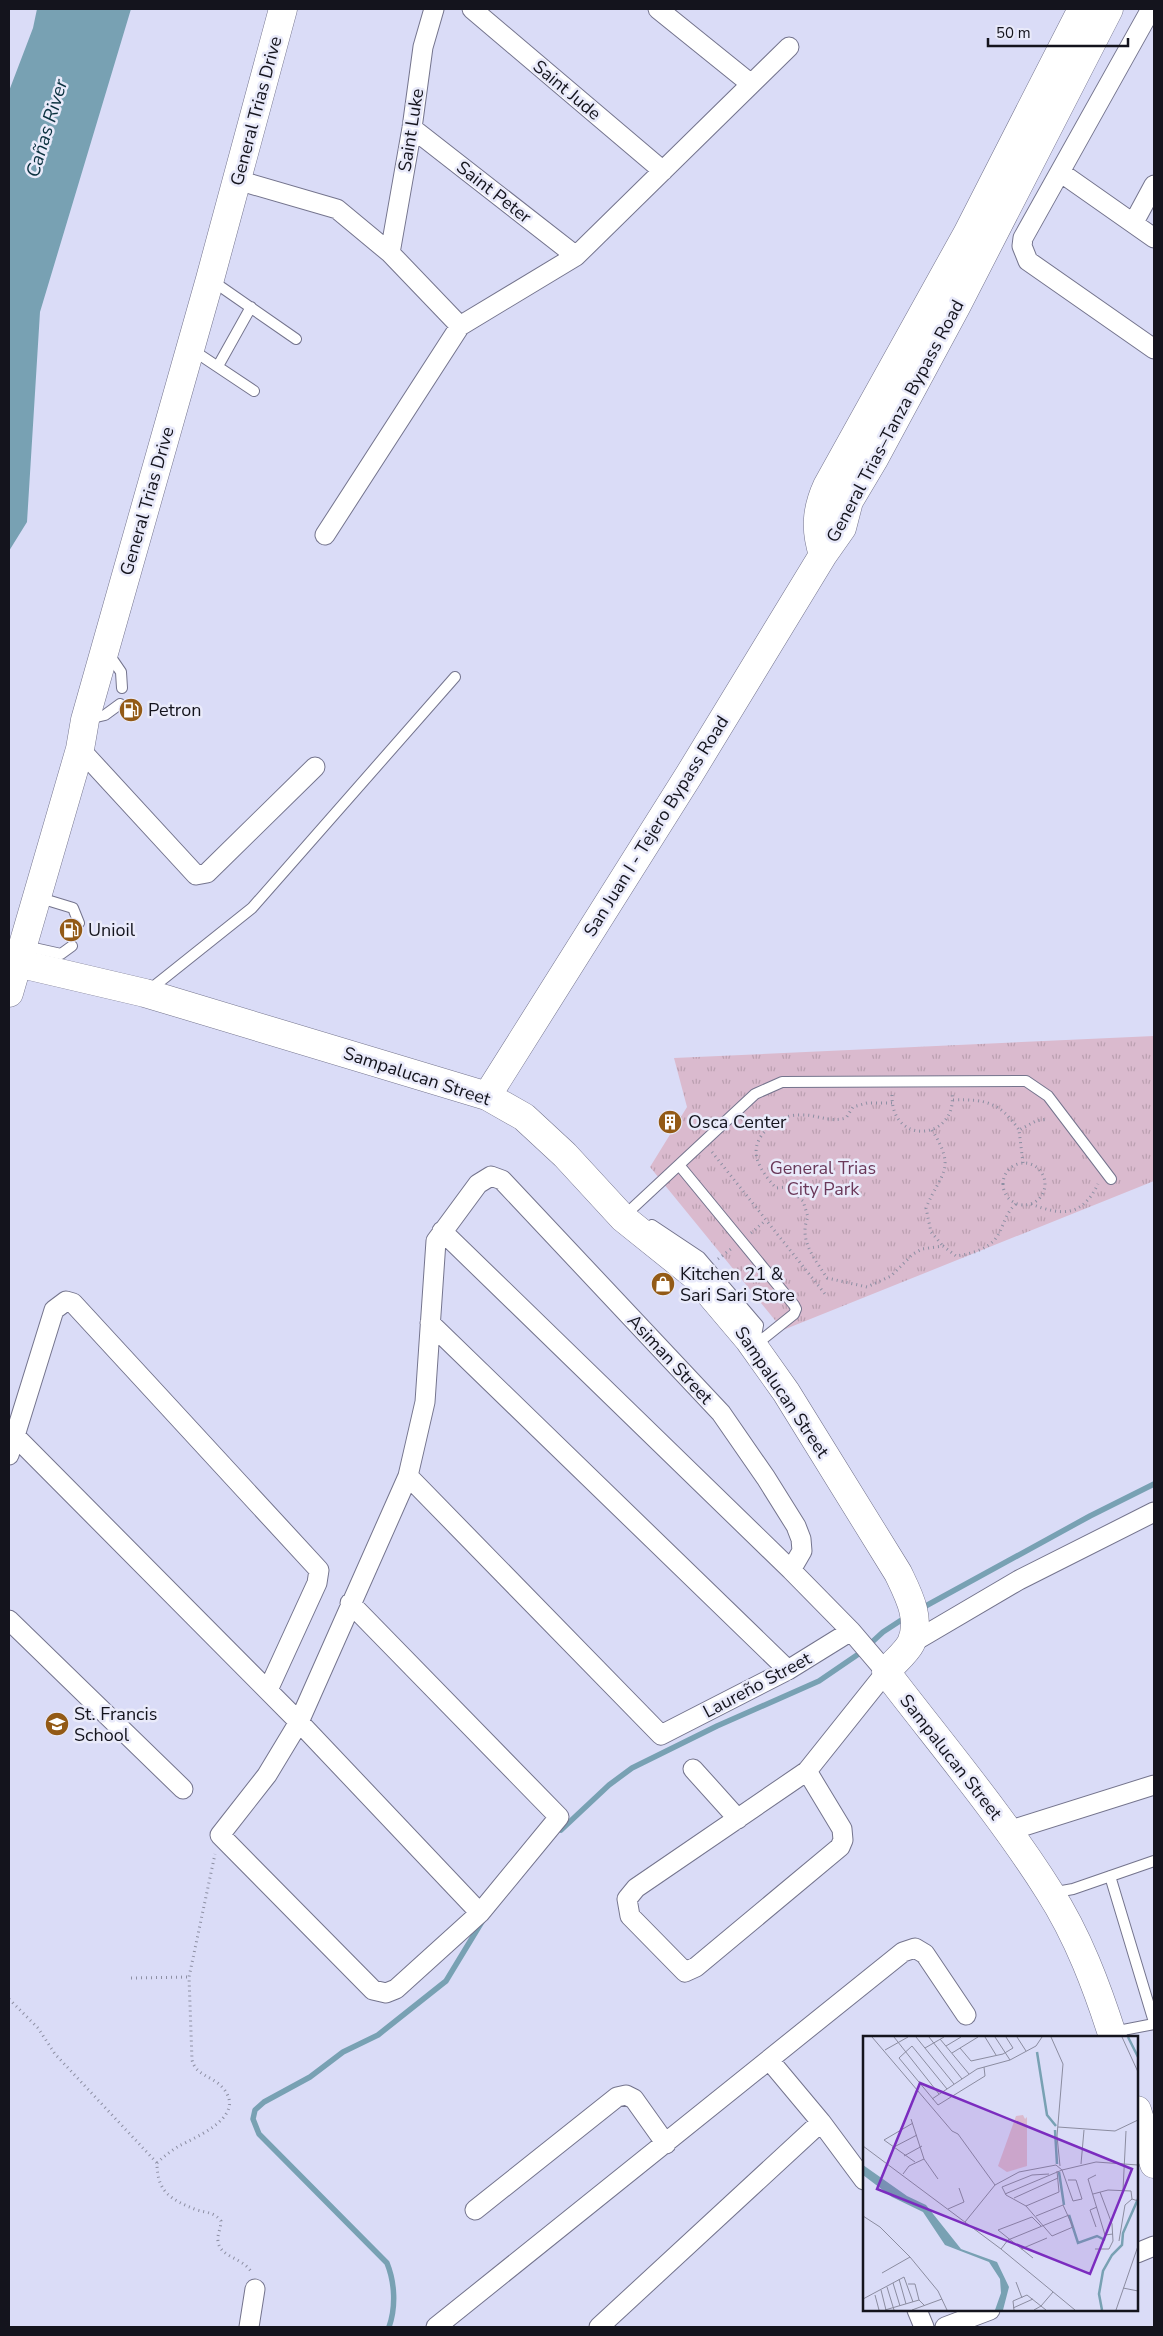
<svg xmlns="http://www.w3.org/2000/svg" width="1163" height="2336" font-family="'Nunito Sans',sans-serif">
	<style>
		.grass { fill: url(#grass-tufts) }
		.water { fill: #78a1b3 }
		.lines { fill: none; stroke-linecap: round; stroke-linejoin: round }
		.stream { stroke: #78a1b3; stroke-width: 5.5 }
		.lane-casing { stroke: #74748d; stroke-width: 12 }
		.street-casing { stroke: #74748d; stroke-width: 21 }
		.secondary-casing { stroke: #74748d; stroke-width: 29 }
		.path { stroke: #8d8fa3; stroke-width: 3; stroke-dasharray: 1 4; stroke-linecap: butt }
		.lane { stroke: #fff; stroke-width: 10 }
		.street { stroke: #fff; stroke-width: 19 }
		.secondary { stroke: #fff; stroke-width: 28 }
		.labels { text-anchor: middle; stroke-width: 5; stroke-linejoin: round; paint-order: stroke }
		.street-label { font-size: 18px; fill: #14141d; stroke: #e9eafa }
		.poi-label { font-size: 18px; fill: #14141d; stroke: #e9eafa; text-anchor: start }
		.park-label { font-size: 18px; fill: #6a395a; stroke: #e9eafa }
		.water-label { font-size: 19px; font-style: italic; fill: #09303e; stroke: #e9eafa }
		.inset-river { fill: none; stroke: #78a1b3; stroke-width: 2.5 }
		.inset-road { fill: none; stroke: #8b8ca0; stroke-width: 1 }
		.view { fill: #7b2cbf; fill-opacity: 0.15; stroke: #7b2cbf; stroke-width: 2.5 }
		.inset-edge { fill: none; stroke: #14141d; stroke-width: 2.5 }
	</style>
	<defs>
		<pattern id="grass-tufts" width="24" height="20" patternUnits="userSpaceOnUse" patternTransform="scale(1.25)"><rect width="24" height="20" fill="#dabace"/><path d="M3 7l-1-3M5 7V3M7 7l1-3M15 17l-1-3M17 17v-4M19 17l1-3" fill="none" stroke="#ba9fb0"/></pattern>
	</defs>
	<rect width="100%" height="100%" fill="#dadcf7"/>
	<path class="grass" d="M1154 1036V1181L783 1330 650 1167 687 1107 674 1058Z"/>
	<path class="water" d="M37 9H131L40 312 27 522 9 551V91L33 28Z"/>
	<g class="lines">
		<path class="stream" d="M922 1608 1090 1516 1154 1484
			M871 1643 883 1632 906 1617
			M561 1830 609 1785 632 1768 717 1726 819 1681 860 1653
			M389 2327C396 2307 395 2283 387 2263L259 2134 253 2119 255 2110 264 2102 310 2077 343 2052 378 2035 446 1981 483 1920"/>
		<g class="lane-casing">
			<path id="lane" d="M211 280 296 339
				M191 349 254 391
				M218 366 251 307
				M108 653 121 672 122 688
				M88 719 105 715 120 704
				M37 897 73 908 79 923
				M25 946 61 954 72 946
				M148 991 252 908 455 677
				M679 1165 794 1305 796 1309 794 1314 754 1346
				M623 1217 755 1094 782 1082 1026 1081 1048 1096 1111 1179
				M652 1225 700 1257 758 1325 755 1341
				M1110 1876 1154 2022
				M1051 1893 1073 1889 1154 1861
				M1113 2032 1154 2024"/>
		</g>
		<g class="street-casing">
			<path id="street" d="M472 9 663 171
				M658 9 751 84
				M1151 9 1023 238 1022 246 1028 261 1154 349
				M412 128 576 256
				M1060 172 1154 238
				M237 180 337 209 390 253 460 326
				M1134 222 1154 185
				M390 253 412 128 423 47 434 9
				M325 535 460 326 576 256 789 47
				M80 749 196 875 207 873 315 767
				M442 1231 791 1570 851 1631 886 1672 807 1771 636 1888 627 1899 630 1916 685 1972 696 1967 840 1847 843 1840 842 1829 807 1771
				M430 1323 788 1670
				M9 1433 14 1435 299 1722 480 1913
				M9 1455 54 1310 66 1301 73 1303 319 1570 317 1583 268 1690
				M408 1476 661 1735 788 1670 851 1631
				M350 1603 559 1817 480 1913 396 1989 386 1993 373 1990 220 1835 267 1775 299 1722 408 1476 425 1402 436 1241 478 1184 491 1176 502 1180 721 1413 766 1478 796 1526 801 1539 802 1551 791 1570
				M9 1620 183 1789
				M910 1644 1019 1580 1154 1512
				M693 1769 738 1819
				M1008 1831 1154 1785
				M770 2061 821 2122 864 2180
				M475 2210 617 2097 626 2095 634 2099 666 2144
				M1137 2253 1154 2246
				M917 2310 924 2327
				M249 2327 255 2289
				M436 2327 903 1952 915 1948 925 1954 966 2015
				M599 2327 821 2122
				M945 2327 990 2310"/>
		</g>
		<g class="secondary-casing">
			<path id="secondary" d="M823 555C815 530 816 510 827 486L967 234 1082 9
				M17 963 145 993 487 1096 524 1117 565 1155 623 1218 694 1275 749 1340 786 1392 898 1573C908 1594 922 1619 911 1643 906 1653 893 1663 886 1672 941 1744 1001 1815 1049 1891 1078 1936 1097 1987 1113 2037
				M9 993 80 749 85 720 210 279 283 9
				M487 1096 689 775 823 555 842 528 849 501 874 459 957 305 1109 9
				M1137 2110 1154 2164"/>
		</g>
		<path class="path" d="M892 1095C891 1147 958 1140 952 1093
			M953 1100C985 1099 1000 1102 1019 1130
			M892 1103H867L853 1107 846 1118C828 1123 817 1114 800 1115 788 1115 777 1119 768 1128 746 1149 758 1168 776 1188L787 1187 803 1201 808 1217C798 1240 815 1259 827 1278L867 1287 891 1276 913 1254 922 1249 943 1246 956 1256C971 1254 990 1249 998 1235 1004 1225 1006 1212 1016 1204
			M932 1130C957 1170 941 1172 926 1208L931 1232 943 1246
			M712 1152 825 1294
			M1003 1184a21 21 0 1 1 42 0a21 21 0 1 1-42 0Z
			M1023 1163 1019 1130 1036 1121 1048 1119
			M1031 1204C1062 1216 1082 1217 1098 1184
			M751 1233 766 1220
			M718 1259 731 1249
			M131 1978 189 1977
			M9 1999 38 2028 55 2054 157 2163C157 2192 171 2200 197 2210 207 2213 214 2212 221 2221 221 2228 217 2235 218 2241 220 2258 243 2257 252 2273
			M157 2163C164 2156 171 2151 179 2146 198 2136 247 2116 223 2088 213 2076 196 2076 192 2060L189 1977 215 1854"/>
		<use href="#lane" class="lane"/>
		<use href="#street" class="street"/>
		<use href="#secondary" class="secondary"/>
	</g>
	<defs>
		<g id="fuel-disc" transform="scale(1.25)"><circle r="9.5" fill="#935a16" stroke="#e9eafa"/><path d="M-5.5-6h7V0h2V4h1.3V-2.5L3-4.5l.8-.8L6-3V5H2.5V1h-1V6h-7ZM-4.2-4.7v3.2H.2V-4.7Z" fill="#fff"/></g>
		<g id="building-disc" transform="scale(1.25)"><circle r="9.5" fill="#935a16" stroke="#e9eafa"/><path d="M-4-6H4V6H1V3H-1V6H-4ZM-2.5-4.3h1.7v1.8h-1.7ZM.8-4.3h1.7v1.8H.8ZM-2.5-1h1.7V.8h-1.7ZM.8-1h1.7V.8H.8Z" fill="#fff"/></g>
		<g id="shop-disc" transform="scale(1.25)"><circle r="9.5" fill="#935a16" stroke="#e9eafa"/><path d="M-5-2.5h2.3a2.7 3.5 0 0 1 5.4 0H5L5.5 6h-11ZM-1.5-2.5h3a1.5 2.3 0 0 0-3 0Z" fill="#fff"/></g>
		<g id="school-disc" transform="scale(1.25)"><circle r="9.5" fill="#935a16" stroke="#e9eafa"/><path d="M0-5L7-2L0 1L-7-2ZM-4 1L0 2.5L4 1V4Q0 6-4 4Z" fill="#fff"/></g>
	</defs>
	<g fill-rule="evenodd">
		<use href="#fuel-disc" x="131" y="710"/>
		<use href="#fuel-disc" x="71" y="930"/>
		<use href="#building-disc" x="670" y="1122"/>
		<use href="#shop-disc" x="663" y="1284"/>
		<use href="#school-disc" x="57" y="1724"/>
	</g>
	<g class="labels">
		<g class="street-label">
			<text transform="translate(567 90) rotate(40)" y="6">Saint Jude</text>
			<text transform="translate(256 111) rotate(-75)" y="6">General Trias Drive</text>
			<text transform="translate(411 130) rotate(-81)" y="6">Saint Luke</text>
			<text transform="translate(494 192) rotate(38)" y="6">Saint Peter</text>
			<text transform="translate(895 421) rotate(-62)" y="6">General Trias–Tanza Bypass Road</text>
			<text transform="translate(147 501) rotate(-74)" y="6">General Trias Drive</text>
			<text transform="translate(656 826) rotate(-58)" y="6">San Juan I - Tejero Bypass Road</text>
			<text transform="translate(417 1076) rotate(18)" y="6">Sampalucan Street</text>
			<text transform="translate(670 1359) rotate(47)" y="6">Asiman Street</text>
			<text transform="translate(782 1392) rotate(56)" y="6">Sampalucan Street</text>
			<text transform="translate(757 1685) rotate(-28)" y="6">Laureño Street</text>
			<text transform="translate(951 1757) rotate(52)" y="6">Sampalucan Street</text>
		</g>
		<g class="poi-label">
			<text x="148" y="716">Petron</text>
			<text x="88" y="936">Unioil</text>
			<text x="688" y="1128">Osca Center</text>
			<text x="680" y="1280">Kitchen 21 &amp;<tspan x="680" dy="21">Sari Sari Store</tspan></text>
			<text x="74" y="1720">St. Francis<tspan x="74" dy="21">School</tspan></text>
		</g>
		<g class="park-label">
			<text x="823" y="1174">General Trias<tspan x="823" dy="21">City Park</tspan></text>
		</g>
		<g class="water-label">
			<text transform="translate(46 128) rotate(-73)" y="7">Cañas River</text>
		</g>
	</g>
	<g transform="translate(863 2036)">
		<rect width="275" height="275" fill="#dadcf7"/>
		<path d="M160 79 162 83 164 81V130L144 136 135 130 153 80Z" fill="#dabace"/>
		<path d="M0 129 44 160 63 169 98 213 134 226 146 251 140 274H132L138 257 137 243 126 226 82 209 60 176 29 161 0 139Z" fill="#78a1b3"/>
		<path class="inset-river" d="M265 1 275 21M174 16 184 79 193 90M192 94 194 128M196 136 201 169M206 179 215 207 234 200 242 204M239 274 236 258 240 235 249 219 259 209 260 197 275 163"/>
		<path class="inset-road" d="M9 1 89 95 95 98M31 1 76 58M53 1 91 48M66 1 99 43M122 1 133 19M132 1 147 24M154 1 163 15M188 1 200 28 194 100 197 130M259 1 275 36M77 3 106 38M83 10 98 1M62 12 81 1M97 12 108 25 140 18 150 12 143 1M22 14 45 1M89 17 115 1M84 53 49 10 36 22 75 69 122 40 121 31M69 63 114 33 147 24 173 10 179 1M48 83 61 123 75 143M50 87 21 104 52 126M195 91 252 95 275 84M95 98 132 149M0 110 138 213 212 274M29 112 54 99M41 120 59 110M218 128 221 94M40 138 46 130 61 123M233 139 225 143 242 199 250 198M260 154 263 95M142 158 199 134 210 165 219 163 213 144H205M230 158 245 154 268 155 269 163 275 165M151 162 195 142M163 170 196 156 194 135M85 173 101 166 96 152M0 180 17 191 47 221 75 255 84 274M173 180 200 169 210 191 189 200 163 170 143 159 139 151 169 139 186 138M102 186 132 149 156 136 193 129 199 134 233 126 275 129M233 191 227 174 234 171M256 205 262 169 269 163M138 213 145 204 206 179M158 213 184 202M232 213H246L250 205 249 188 237 156M170 222 135 194 169 181 178 190M19 237 47 221M36 243 43 268M153 246 159 262M30 247 37 270M45 248H52L56 264 62 270M24 251 31 274M260 252 275 255M18 254 23 274M12 259 16 274M0 263 41 241 50 266M150 272 170 263M22 274 56 264M49 274 79 263M151 274 150 265 164 259 183 274M171 274 178 270 190 256M253 274 275 210"/>
		<path class="view" d="M57 47 269 133 227 238 14 153Z"/>
		<rect width="275" height="275" class="inset-edge"/>
	</g>
	<rect width="1163" height="2336" fill="none" stroke="#14141d" stroke-width="20"/>
	<path d="M988 38v8h140v-8" fill="none" stroke="#14141d" stroke-width="2.5"/>
	<text x="996" y="38" font-size="15" fill="#14141d" stroke="#e9eafa" stroke-width="4" paint-order="stroke">50 m</text>
</svg>
